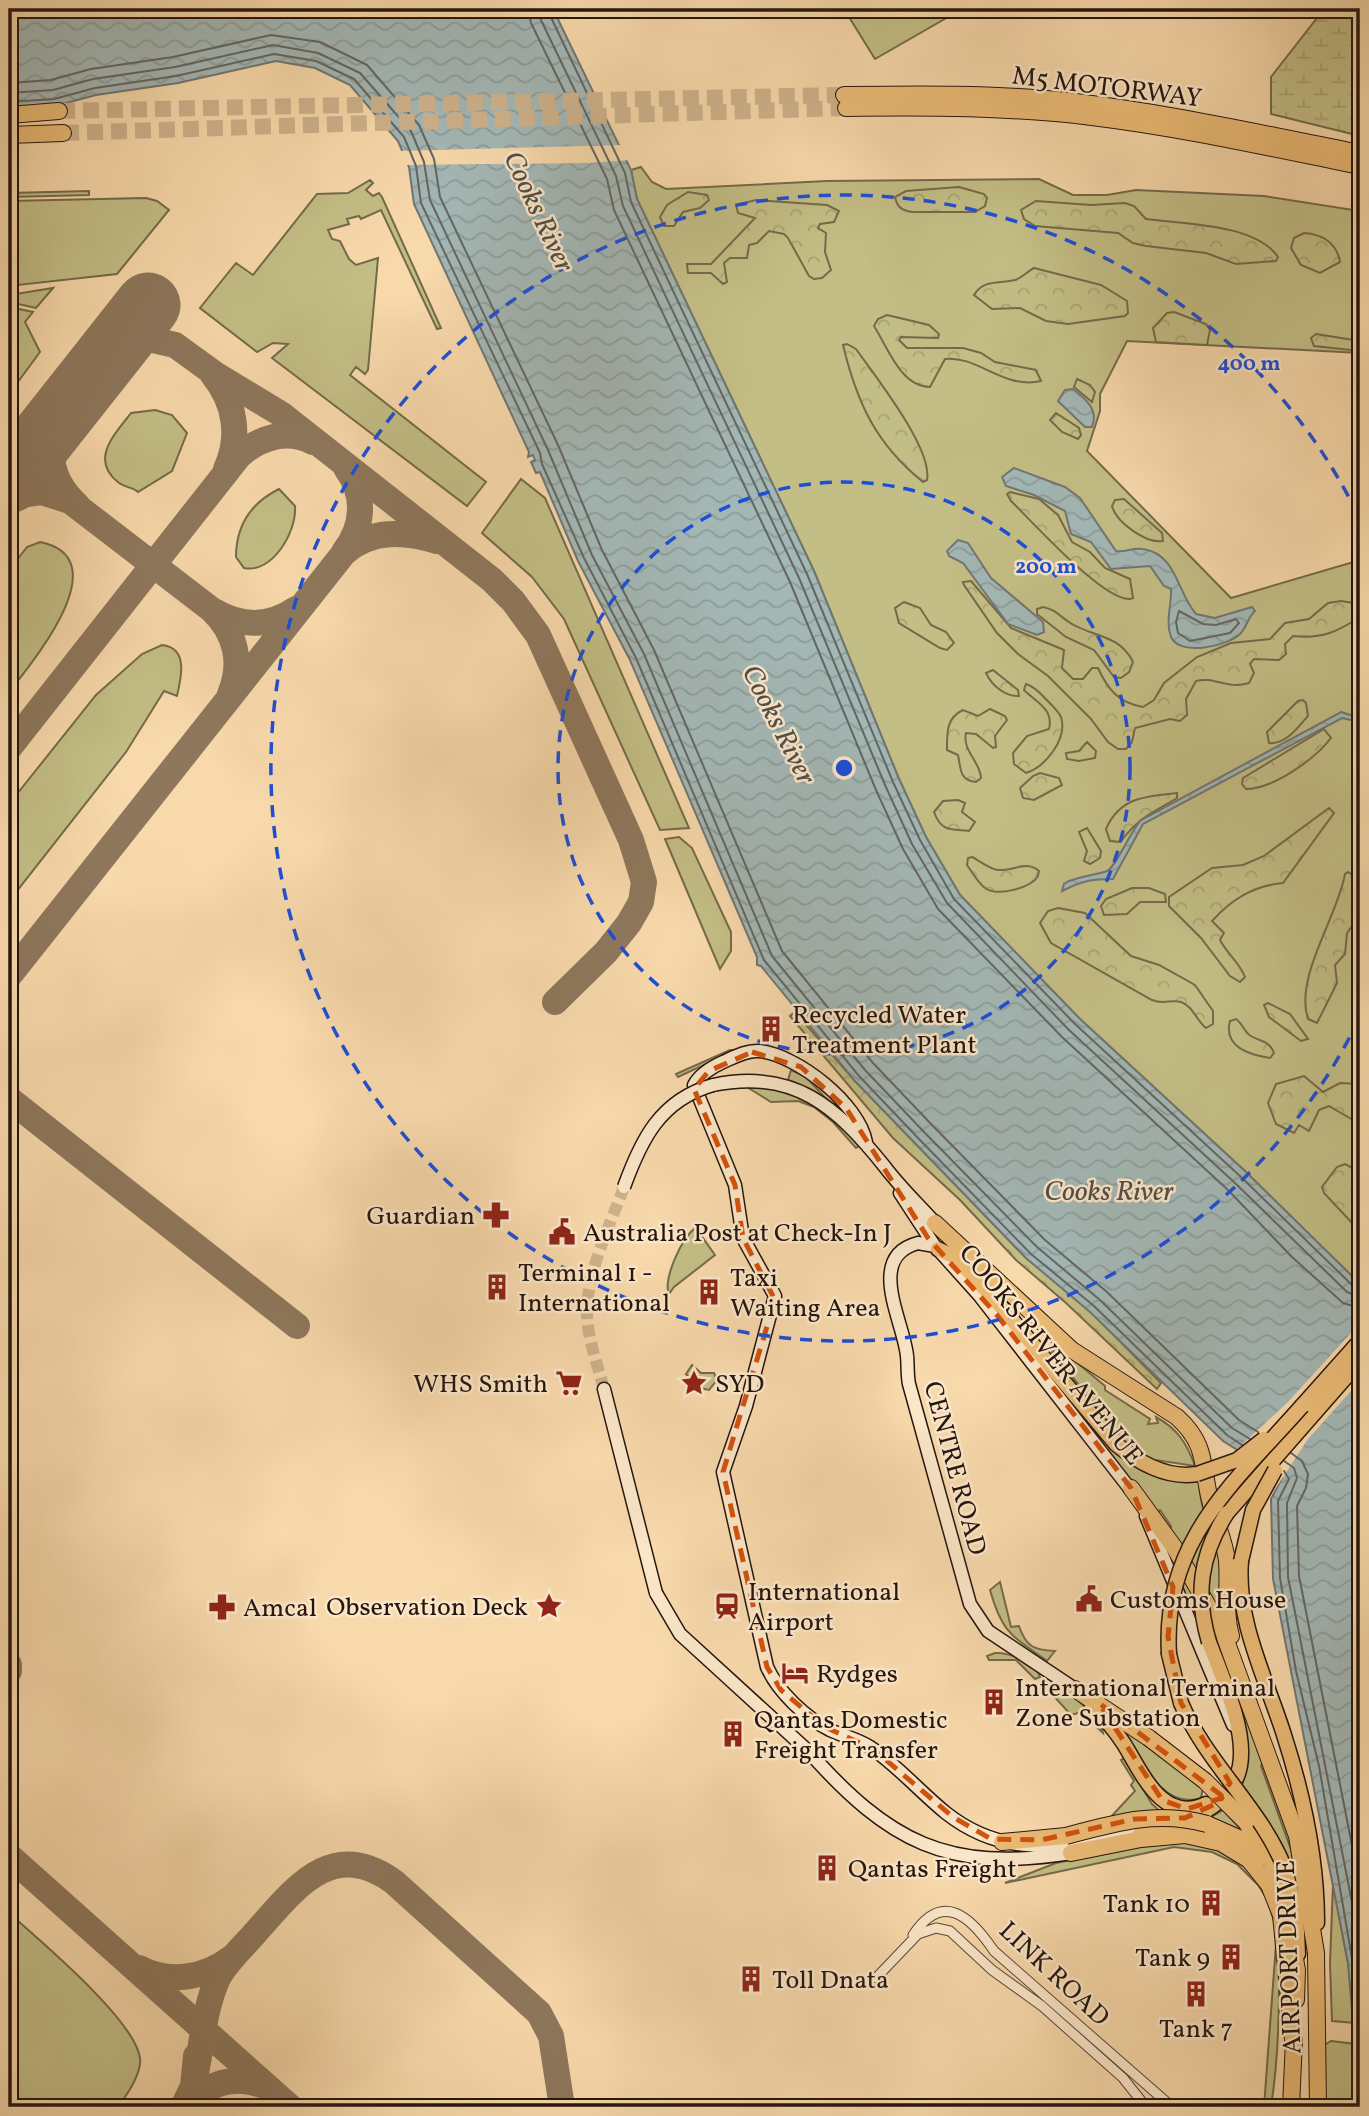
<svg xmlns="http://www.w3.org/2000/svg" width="1369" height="2116" font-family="Vollkorn,serif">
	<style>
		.green { fill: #c3be85; stroke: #746a4a; stroke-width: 2 }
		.forest { fill: url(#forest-crowns); stroke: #746a4a; stroke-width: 2 }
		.wetland { fill: url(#wetland-marsh); stroke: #746a4a; stroke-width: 2 }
		.water { fill: url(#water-waves); stroke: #717672; stroke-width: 2 }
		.pier { fill: #f8d9ab }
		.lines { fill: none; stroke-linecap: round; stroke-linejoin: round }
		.shore { stroke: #646662; stroke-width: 2 }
		.taxiway { stroke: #8e775c; stroke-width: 26 }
		.runway { stroke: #8e775c; stroke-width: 65 }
		.secondary-tunnel { stroke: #ceb28c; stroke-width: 12; stroke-dasharray: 12 6; stroke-linecap: butt }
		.highway-tunnel { stroke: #ceb28c; stroke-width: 16; stroke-dasharray: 16 8; stroke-linecap: butt }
		.street-casing { stroke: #5a4635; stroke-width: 11 }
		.secondary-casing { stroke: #25150e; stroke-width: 15 }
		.primary-casing { stroke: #25150e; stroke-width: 17 }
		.highway-casing { stroke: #25150e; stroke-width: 18 }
		.street { stroke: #fae6c8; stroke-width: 9 }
		.secondary { stroke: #fae6c8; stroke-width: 12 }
		.primary { stroke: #ecbc76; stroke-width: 14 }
		.highway { stroke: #ecbc76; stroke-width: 16 }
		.secondary-bridge-casing { stroke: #25150e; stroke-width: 15; stroke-linecap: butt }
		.primary-bridge-casing { stroke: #25150e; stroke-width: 17; stroke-linecap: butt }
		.highway-bridge-casing { stroke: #25150e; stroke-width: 18; stroke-linecap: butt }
		.secondary-bridge { stroke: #fae6c8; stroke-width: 12 }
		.primary-bridge { stroke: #ecbc76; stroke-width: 14 }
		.highway-bridge { stroke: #ecbc76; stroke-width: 16 }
		.marked { fill: none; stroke: #d4520c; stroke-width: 5; stroke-dasharray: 14 9; stroke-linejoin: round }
		.ring { fill: none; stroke: #1d4ed8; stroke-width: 3.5; stroke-dasharray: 12 9 }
		.labels { text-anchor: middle; stroke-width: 5; stroke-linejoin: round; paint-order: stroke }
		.street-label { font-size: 26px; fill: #25150e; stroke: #fae6c8 }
		.poi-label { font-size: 26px; fill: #25150e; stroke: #fae6c8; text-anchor: start }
		.water-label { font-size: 28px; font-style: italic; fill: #514e48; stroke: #fae6c8 }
		.centre { fill: #1d4ed8; stroke: #fae6c8; stroke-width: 3.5 }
		.ring-label { font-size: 21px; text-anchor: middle; font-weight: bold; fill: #1d4ed8; stroke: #fae6c8; stroke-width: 5; stroke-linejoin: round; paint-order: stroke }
	</style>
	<defs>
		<pattern id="forest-crowns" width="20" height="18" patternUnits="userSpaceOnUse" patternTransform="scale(1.75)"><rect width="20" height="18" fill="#c3be85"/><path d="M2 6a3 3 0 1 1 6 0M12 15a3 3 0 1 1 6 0" fill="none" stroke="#a7a272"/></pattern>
		<pattern id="wetland-marsh" width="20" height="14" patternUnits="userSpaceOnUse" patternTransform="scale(1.75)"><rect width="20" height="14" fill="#c3be85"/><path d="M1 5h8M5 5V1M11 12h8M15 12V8" fill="none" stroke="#a7a272"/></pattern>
		<pattern id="water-waves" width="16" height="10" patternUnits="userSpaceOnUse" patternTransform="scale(1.75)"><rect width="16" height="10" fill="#a3b7b5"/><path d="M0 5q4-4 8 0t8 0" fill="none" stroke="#8c9c9a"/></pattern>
	</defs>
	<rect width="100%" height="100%" fill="#f8d9ab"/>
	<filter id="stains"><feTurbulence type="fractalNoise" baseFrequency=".00286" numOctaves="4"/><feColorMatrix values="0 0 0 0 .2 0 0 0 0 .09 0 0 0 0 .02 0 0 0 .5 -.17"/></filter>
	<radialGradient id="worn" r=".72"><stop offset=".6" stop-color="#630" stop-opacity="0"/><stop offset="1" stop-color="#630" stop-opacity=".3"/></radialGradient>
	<path class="green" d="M844 9H962L875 59Z
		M641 167 652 182 666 189 827 181 1039 179 1073 195H1107L1136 190 1264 196 1360 211V353L1127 341 1100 394V411L1087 451 1231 598 1360 560V1284L1246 1172 1080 1019 960 895 926 837 899 779 814 571 637 199 631 170Z
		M370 180 373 183 366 190 373 196 379 193 382 197 441 328 437 329 381 210 361 219 359 216 347 219 349 224 328 230 332 239 340 241 349 259 356 265 378 258 368 370 365 374 356 367 350 375 486 482 467 506 272 358 288 344 273 343 257 352 200 308 236 263 253 275 317 194 348 193Z
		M89 191V195L9 197V193Z
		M146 198 157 201 169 210 117 274 9 286V201Z
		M53 288 36 308 9 302V295Z
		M9 307 33 312 25 322 40 352 9 394Z
		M155 410 172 415 187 433 172 471 138 492C133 487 126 488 119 483 89 460 114 435 131 413Z
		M521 479 545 498 689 828 660 830 564 619 532 577 482 533Z
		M279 489 295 506C297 532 272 574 244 568L236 557C236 526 251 503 279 489Z
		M40 542C119 558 34 660 9 692V570L27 547Z
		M162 645C189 648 181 678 177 696L164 691 126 752 9 901V804L96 695 142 654Z
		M679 837 692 848 731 932V951L720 969 665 839Z
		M730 1050H736L678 1077 676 1074Z
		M791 1070 806 1077 832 1105 810 1089 788 1080Z
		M747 1087C793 1084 831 1111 859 1146L856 1148 833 1122 814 1107 798 1101 771 1102Z
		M696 1228 715 1255 674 1287 669 1294C662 1281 683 1234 696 1228Z
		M1057 1346 1105 1386V1390L1150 1419 1148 1424 1158 1423 1156 1417C1178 1429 1187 1444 1195 1466L1156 1460 1154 1463 1130 1448 1052 1352Z
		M692 1365 701 1373H714L717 1380 709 1390 700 1388 686 1374Z
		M1095 1434C1104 1439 1109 1446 1116 1452 1139 1474 1168 1485 1199 1479 1199 1509 1212 1531 1219 1558 1223 1573 1220 1593 1220 1608L1215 1609 1170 1535 1171 1526 1160 1510 1155 1513Z
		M1177 1563 1215 1627 1264 1760 1261 1766 1298 1869 1300 1899 1279 1844 1240 1787C1260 1733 1233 1692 1217 1642L1203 1646 1169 1567Z
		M1000 1582 1011 1627 1019 1626C1026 1647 1034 1650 1055 1651L1047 1661C1012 1636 1002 1633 990 1590Z
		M995 1653C1009 1652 1036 1663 1040 1677L1035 1679 1016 1660H989L987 1656Z
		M1055 1688C1070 1690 1101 1719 1103 1733L1081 1712 1071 1715 1051 1693Z
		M1125 1730 1203 1788 1201 1798C1163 1811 1139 1758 1122 1734Z
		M1124 1758 1152 1804 1162 1813 1108 1820 1135 1791 1131 1785 1134 1781 1121 1760Z
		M1223 1810 1243 1832 1208 1819Z
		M1169 1840C1266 1843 1280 1907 1279 1989 1279 2029 1277 2068 1271 2107H1264L1277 1931 1267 1899 1258 1885 1237 1864 1212 1852 1174 1847 1005 1883 1056 1863Z
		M1333 1884 1348 1963 1355 2023 1332 2021 1330 1964Z
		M9 1913C39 1940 135 2020 140 2058 142 2074 127 2095 118 2107H9Z
		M1331 2041 1356 2044 1353 2107H1326L1321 2047Z"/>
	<path class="forest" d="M959 187 984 194 987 198 985 206 975 212H913C902 211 897 207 895 197L906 191Z
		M688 192 707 195 709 200 700 208 683 212 674 226H664L660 217 667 205Z
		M756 200 827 205 839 211 834 222 820 224 818 228 826 233 825 252 831 270 822 278 814 279 809 276 788 238 784 234 769 231 757 243 749 245 747 258H730L724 263 727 282 723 284 711 273H688L687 264H711L755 218 738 213 736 205Z
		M1036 201 1091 205 1125 203 1134 206 1146 219C1184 224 1256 224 1278 257L1276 261 1236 264 1206 253 1146 246 1133 243 1118 233 1035 226 1024 219 1021 210Z
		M1304 233C1322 234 1337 243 1340 262L1320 273 1301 265 1291 248 1294 238Z
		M1034 268 1101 285 1127 301 1128 313 1125 316 1068 324 1046 321 1020 308 992 309 974 295C983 279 1000 284 1015 280 1022 278 1028 271 1034 268Z
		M1174 312 1206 324 1210 330 1207 345 1156 342 1153 328 1167 313Z
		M887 315 929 325 939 334 938 338 901 337 899 340 907 348H963L981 353 995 362 1036 370 1041 381C1004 390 977 355 945 359L930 387C901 387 888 348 874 326L878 319Z
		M1316 334 1360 341V351L1314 346 1311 338Z
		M847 344 856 349C875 376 933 449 927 480L923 482C876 444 857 403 843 345Z
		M1077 379 1090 385 1095 392 1092 402 1074 387Z
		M1056 413 1079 428 1081 435 1078 439 1062 432 1050 420Z
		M1010 492 1039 499 1058 515 1072 542 1090 552 1105 568 1130 579 1133 598C1110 609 1030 519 1011 501L1007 494Z
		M1124 499 1162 533 1163 541C1146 544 1116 522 1112 506L1115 500Z
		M971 581 1011 628 1064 650 1062 668 1073 679H1083L1092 668H1098C1108 690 1119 703 1143 707L1154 700 1164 683 1197 657 1231 643 1270 639 1285 623 1309 619 1328 603 1341 601 1360 604V617C1337 632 1322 639 1293 636L1285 644 1286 654 1279 660 1254 659 1250 664 1254 673 1249 683C1227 690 1214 676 1196 681L1186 699 1187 715 1180 721 1170 719 1135 728 1132 742 1126 749H1118L1108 742 1091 719 1048 676 1018 654 997 633 964 585 963 582Z
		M904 602 920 608 931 625 946 632 954 643 947 650 940 648 899 623 895 608Z
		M1043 607C1057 610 1060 617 1072 624 1094 637 1120 635 1133 662L1129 672 1121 678 1114 677 1094 650 1066 637 1037 614V609Z
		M993 670 1018 690 1019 696C1006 697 992 686 986 673Z
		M1026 684C1033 686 1038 691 1043 696 1048 702 1058 710 1061 717 1068 739 1045 767 1026 773L1014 764 1013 753 1027 736 1049 729C1054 709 1036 702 1024 690Z
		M1303 700 1306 703 1308 716C1298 727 1286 745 1269 743L1267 732 1298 701Z
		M990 709 1005 716 1007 720 995 736 996 747 993 748 976 734 966 733C962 751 980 761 981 778L976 782C959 780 961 769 958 755L947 750C947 733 946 718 963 710L978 716Z
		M1324 729 1331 738C1315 759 1273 789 1246 789L1242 784 1243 778Z
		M1087 742 1096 751 1095 758 1079 761 1067 759 1066 753 1079 751Z
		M1040 773 1059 778 1062 785 1034 800 1023 798 1020 788 1033 776Z
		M1177 793V798C1149 815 1142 815 1120 842L1110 841 1106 829C1120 797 1146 796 1177 793Z
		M958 800 965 803 962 812 975 822 969 831C951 829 941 832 934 812L943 801Z
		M1329 808 1334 813 1283 883C1253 886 1232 899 1212 921L1224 933 1220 940C1228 955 1239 962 1245 977L1240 982 1230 976 1201 938 1169 906V897L1212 868 1243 865 1264 856Z
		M1087 828 1101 851 1100 858 1090 864 1084 861 1087 851 1079 832Z
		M972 857C980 861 990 870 999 870 1014 871 1026 860 1039 871L1038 876C1031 888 997 897 985 888 978 883 972 872 967 865L968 858Z
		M1348 872 1357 878 1360 900 1354 923 1347 933 1345 954 1335 965 1337 983 1317 1023 1308 1019C1294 977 1338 916 1345 874Z
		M1132 888H1149L1165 894 1166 902H1140L1127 914 1104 915 1101 906 1106 899Z
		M1058 908 1085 913 1131 956 1159 965 1195 985 1213 1011V1024L1206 1028C1196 1020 1193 1006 1181 1002 1171 999 1164 1005 1152 1000L1051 943 1040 923 1048 911Z
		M1268 1003 1290 1014 1308 1039 1301 1041 1269 1017 1264 1005Z
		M795 1012 854 1080 1026 1258 1090 1311 1161 1383 1157 1389 1066 1303 1016 1260 960 1200 893 1138 790 1016Z
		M1236 1019C1243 1024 1244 1032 1251 1036 1261 1042 1269 1040 1274 1053L1270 1058C1250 1055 1223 1047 1230 1021Z
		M1304 1076 1323 1092 1340 1083 1360 1084V1124L1329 1106 1319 1110 1309 1131 1299 1125 1294 1133 1276 1124 1268 1103 1276 1084Z
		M1345 1164 1360 1172V1214L1354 1225 1324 1193 1322 1187 1337 1167Z"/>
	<path class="wetland" d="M1324 9H1360V136L1271 114V77Z"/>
	<path class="water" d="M9 9H553L631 170 637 199 814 571 899 779 926 837 960 895 1080 1019 1246 1172 1360 1284V2107H1353L1357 2069 1348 1963 1273 1579 1271 1499 1282 1478 1223 1441 1090 1312 1026 1258 854 1080 761 966 757 965V957L630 660 578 561 540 472 536 473 531 462 535 460 533 455 528 457 529 452 414 204 409 167 398 141 350 85 315 68 276 61 178 83 96 95 55 106 9 109Z
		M1073 389C1086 399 1099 410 1092 427H1085L1058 401 1065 390Z
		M1014 468 1065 487 1080 498 1116 551C1125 553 1133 547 1143 549 1177 554 1177 593 1196 614L1215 618 1252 607 1255 611C1248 617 1247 627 1240 634 1228 646 1180 657 1171 637 1165 622 1172 604 1171 589L1164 586 1150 566 1111 569 1091 542 1071 534 1065 511 1034 495 1006 486 1002 477Z
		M958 540 968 543 991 578 1043 622 1044 632 1037 635 1008 624 963 563 949 556 947 551Z
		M1341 712 1360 718V722L1342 718 1143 824 1113 879C1091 879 1082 881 1062 891L1064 884 1069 881C1082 876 1095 875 1107 871 1116 867 1131 830 1141 820Z"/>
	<path class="pier" d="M623 145 630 160 589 163 404 165 399 151Z
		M1360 1323V1381L1308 1439 1268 1500 1278 1479 1234 1452 1287 1403Z"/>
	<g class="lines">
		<path class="shore" d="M528 9 531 23 607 179 614 210 790 582 876 790 903 849 938 909 1062 1037 1228 1190 1292 1257 1343 1303 1360 1308
			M538 9 540 18 616 176 623 206 799 578 885 785 912 844 947 903 1069 1030 1235 1183 1347 1292 1360 1297
			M547 9 625 173 631 202 807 574 893 782 920 840 954 899 1075 1024 1241 1177 1353 1286 1360 1288
			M9 83 51 80 91 69 173 57 271 35 320 42 367 65 419 125 434 159 440 197 558 445 602 550 654 650 782 951 873 1063 933 1126 1045 1240 1107 1292 1239 1420 1258 1432
			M9 93 53 90 93 79 175 67 273 45 318 53 360 73 411 131 424 162 430 200 548 450 592 555 644 654 772 956 865 1070 925 1133 1037 1247 1100 1300 1232 1428 1250 1439
			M9 102 54 99 95 88 176 76 274 54 316 61 354 79 404 137 416 166 421 203 540 453 542 464 584 558 636 658 764 960 859 1076 919 1139 1031 1254 1094 1306 1227 1435 1242 1445
			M1179 611 1203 624 1216 625 1236 619 1239 623 1230 633 1190 641 1178 633 1176 622Z
			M1291 1453 1302 1461 1308 1474 1306 1488 1297 1506 1299 1576 1360 1886
			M1284 1461 1294 1468 1297 1478 1287 1503 1288 1577 1360 1943
			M1284 1471 1289 1479 1278 1501 1280 1578 1296 1671 1319 1766 1360 2005"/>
		<path class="taxiway" d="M213 375C235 402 241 437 226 469
			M77 396 123 343 149 339 175 345 215 374 281 414 492 580 513 601 538 635 631 840 644 882 641 902 629 923 606 952 555 1002
			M75 399C47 435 41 472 78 506
			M9 497 42 492 70 501 212 610C236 633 243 663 230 694
			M344 552C364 526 366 495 346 468
			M214 611C241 627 270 627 296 609
			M9 748 239 456C260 437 287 429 313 442
			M9 976 344 553C371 529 404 531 437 541
			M9 1099 297 1326
			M9 1665V1671
			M9 1856 290 2107
			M139 1968C169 1984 205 1978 231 1958
			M196 2073C202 2042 205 2006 218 1978 227 1961 244 1946 256 1932 295 1888 332 1837 394 1882L539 2013 551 2036 562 2107
			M183 2107 193 2086 196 2056
			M185 2107C209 2083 232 2074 264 2086"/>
		<path class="runway" d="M9 481 148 305"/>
		<path class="secondary-tunnel" d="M604 1389C597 1363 586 1335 587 1308 589 1267 610 1225 624 1187"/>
		<path class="highway-tunnel" d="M59 111 844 95
			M63 133 846 108"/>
		<g class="street-casing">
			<path id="street" d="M913 1935C943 1890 971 1917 994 1951L1172 2107
				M876 1978 918 1934 936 1928 950 1931 992 1970 1042 2006 1123 2078 1146 2107"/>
		</g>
		<g class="secondary-casing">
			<path id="secondary" d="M713 1085C794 1068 837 1107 885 1167 900 1187 919 1205 935 1223
				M866 1142C859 1104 798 1055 759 1051 747 1050 734 1057 723 1062 712 1067 700 1074 694 1085L735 1185 743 1238 775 1296 746 1406 723 1472 767 1667C778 1692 806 1718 830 1730 843 1736 858 1739 870 1747 897 1765 920 1792 946 1813 1012 1865 1075 1843 1149 1826
				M900 1193 934 1245
				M604 1389 656 1593
				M1146 1516 1233 1725
				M1075 1689 988 1631 970 1604 909 1384C907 1374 908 1365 907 1356 904 1322 865 1257 918 1243L935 1246 979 1295 1134 1494
				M808 1751C889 1842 947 1873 1071 1853"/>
		</g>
		<g class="primary-casing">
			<path id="primary" d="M938 1249 955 1257 998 1303 1116 1444C1139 1463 1167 1479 1197 1474
				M1302 1406 1360 1341
				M1227 1513 1360 1361
				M1241 1561C1236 1621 1266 1678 1284 1735 1303 1794 1317 1861 1317 1923
				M1169 1654 1181 1703
				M1092 1706C1104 1717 1115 1730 1124 1744 1142 1773 1163 1825 1206 1804
				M1140 1834C1275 1804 1249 1744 1209 1642
				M1285 1869 1296 1911 1298 1954"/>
		</g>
		<g class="highway-casing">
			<path id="highway" d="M844 95C919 94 993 93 1067 101 1166 112 1263 134 1360 153
				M846 108C928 107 1010 107 1092 117 1182 128 1271 148 1360 166
				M9 115 59 111
				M9 135 63 133
				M935 1223 1072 1350 1177 1417C1209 1446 1201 1468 1211 1504 1216 1523 1225 1542 1227 1561 1229 1587 1224 1611 1231 1636
				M1131 1488 1174 1547 1223 1632 1297 1836 1316 1953 1318 2107
				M1075 1689 1149 1738
				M1246 1822 1275 1868 1287 1903
				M1207 1824 1241 1839 1263 1857
				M1002 1842 1066 1836
				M1071 1853 1141 1839 1185 1835 1221 1843 1249 1860 1269 1885 1281 1915 1294 2050
				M1292 1942 1297 1970 1296 2000
				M1291 2107 1294 2040"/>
		</g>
		<use href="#street" class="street"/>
		<use href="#secondary" class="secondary"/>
		<use href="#primary" class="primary"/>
		<use href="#highway" class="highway"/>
		<g class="secondary-bridge-casing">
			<path id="secondary-bridge" d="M624 1187C641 1140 660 1100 713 1085
				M656 1593 680 1634 808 1751"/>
		</g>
		<g class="primary-bridge-casing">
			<path id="primary-bridge" d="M1197 1474 1237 1460 1264 1439
				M1241 1561 1253 1510 1275 1470
				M1209 1642C1195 1595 1200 1555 1227 1513
				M1169 1654C1162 1541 1234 1483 1302 1406
				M1181 1703C1207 1764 1261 1808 1285 1869"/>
		</g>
		<g class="highway-bridge-casing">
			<path id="highway-bridge" d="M1149 1738 1205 1781 1246 1822
				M1066 1836C1114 1823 1157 1810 1207 1824"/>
		</g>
		<use href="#secondary-bridge" class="secondary-bridge"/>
		<use href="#primary-bridge" class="primary-bridge"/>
		<use href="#highway-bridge" class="highway-bridge"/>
	</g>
	<path class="marked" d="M752 1052 801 1067 846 1108 928 1238 997 1315 1131 1488 1173 1587 1168 1637 1181 1703 1230 1783 1221 1795 1099 1703 1162 1800 1187 1809 1222 1798 1215 1804 1185 1818 1135 1819 1041 1840 991 1839 953 1817 873 1749 825 1727 781 1690 767 1667 723 1472 775 1300 743 1238 735 1185 694 1089 709 1071Z"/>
	<g class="ring">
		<circle cx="844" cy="768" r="286"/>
		<path d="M1359 1019A573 573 0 1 1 1359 517"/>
	</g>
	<defs>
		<g id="building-bare" transform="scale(2.1)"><path d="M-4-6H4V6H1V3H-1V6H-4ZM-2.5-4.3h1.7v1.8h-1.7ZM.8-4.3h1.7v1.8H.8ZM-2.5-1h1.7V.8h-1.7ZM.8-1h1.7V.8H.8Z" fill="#8f2418" stroke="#fae6c8" stroke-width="2.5" paint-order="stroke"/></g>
		<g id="pharmacy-bare" transform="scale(2.1)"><path d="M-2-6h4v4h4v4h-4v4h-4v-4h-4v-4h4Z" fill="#8f2418" stroke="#fae6c8" stroke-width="2.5" paint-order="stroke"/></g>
		<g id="civic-bare" transform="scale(2.1)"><path d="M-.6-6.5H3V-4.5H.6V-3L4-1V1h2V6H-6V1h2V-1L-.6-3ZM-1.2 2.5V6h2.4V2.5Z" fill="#8f2418" stroke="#fae6c8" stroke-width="2.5" paint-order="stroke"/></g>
		<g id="supermarket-bare" transform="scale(2.1)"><path d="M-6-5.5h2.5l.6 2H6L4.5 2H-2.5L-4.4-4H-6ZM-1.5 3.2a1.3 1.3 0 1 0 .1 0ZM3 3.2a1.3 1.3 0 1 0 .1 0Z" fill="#8f2418" stroke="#fae6c8" stroke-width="2.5" paint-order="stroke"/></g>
		<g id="sight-bare" transform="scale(2.1)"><path d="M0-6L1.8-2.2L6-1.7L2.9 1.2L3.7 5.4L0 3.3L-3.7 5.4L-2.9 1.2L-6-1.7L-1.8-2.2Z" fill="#8f2418" stroke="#fae6c8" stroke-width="2.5" paint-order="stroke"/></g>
		<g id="station-bare" transform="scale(2.1)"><path d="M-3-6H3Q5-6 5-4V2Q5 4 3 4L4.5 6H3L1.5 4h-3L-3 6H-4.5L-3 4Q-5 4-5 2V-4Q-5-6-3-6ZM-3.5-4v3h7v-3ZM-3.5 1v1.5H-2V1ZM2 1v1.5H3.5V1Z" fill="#8f2418" stroke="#fae6c8" stroke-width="2.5" paint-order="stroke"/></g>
		<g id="hotel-bare" transform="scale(2.1)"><path d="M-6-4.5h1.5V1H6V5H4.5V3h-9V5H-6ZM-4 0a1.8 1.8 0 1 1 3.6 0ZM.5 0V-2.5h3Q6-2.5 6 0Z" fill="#8f2418" stroke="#fae6c8" stroke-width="2.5" paint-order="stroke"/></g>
	</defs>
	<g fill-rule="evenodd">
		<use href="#building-bare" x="771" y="1029"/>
		<use href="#pharmacy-bare" x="496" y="1215"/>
		<use href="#civic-bare" x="562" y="1232"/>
		<use href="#building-bare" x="497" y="1287"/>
		<use href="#building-bare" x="709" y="1292"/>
		<use href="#supermarket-bare" x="569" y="1383"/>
		<use href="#sight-bare" x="694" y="1383"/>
		<use href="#civic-bare" x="1089" y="1599"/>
		<use href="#sight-bare" x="549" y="1606"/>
		<use href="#station-bare" x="727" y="1606"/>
		<use href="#pharmacy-bare" x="222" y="1607"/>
		<use href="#hotel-bare" x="795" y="1673"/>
		<use href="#building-bare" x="994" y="1702"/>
		<use href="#building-bare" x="733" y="1734"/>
		<use href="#building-bare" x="827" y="1868"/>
		<use href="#building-bare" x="1211" y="1903"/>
		<use href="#building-bare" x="1231" y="1957"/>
		<use href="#building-bare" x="751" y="1979"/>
		<use href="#building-bare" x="1196" y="1994"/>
	</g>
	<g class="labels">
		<g class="street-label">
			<text transform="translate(1107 86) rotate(7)" y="9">M5 MOTORWAY</text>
			<text transform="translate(1052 1354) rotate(51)" y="9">COOKS RIVER AVENUE</text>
			<text transform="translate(956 1468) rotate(75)" y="9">CENTRE ROAD</text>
			<text transform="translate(1288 1957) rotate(-92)" y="9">AIRPORT DRIVE</text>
			<text transform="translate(1055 1973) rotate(43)" y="9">LINK ROAD</text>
		</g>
		<g class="poi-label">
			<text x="792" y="1023">Recycled Water<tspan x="792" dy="30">Treatment Plant</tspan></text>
			<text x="475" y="1224" text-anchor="end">Guardian</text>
			<text x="583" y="1241">Australia Post at Check-In J</text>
			<text x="518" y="1281">Terminal 1 -<tspan x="518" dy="30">International</tspan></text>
			<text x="730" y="1286">Taxi<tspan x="730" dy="30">Waiting Area</tspan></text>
			<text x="548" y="1392" text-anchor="end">WHS Smith</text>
			<text x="715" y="1392">SYD</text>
			<text x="748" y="1600">International<tspan x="748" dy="30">Airport</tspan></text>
			<text x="1110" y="1608">Customs House</text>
			<text x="528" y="1615" text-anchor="end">Observation Deck</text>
			<text x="243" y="1616">Amcal</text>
			<text x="816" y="1682">Rydges</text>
			<text x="1015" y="1696">International Terminal<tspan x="1015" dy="30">Zone Substation</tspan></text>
			<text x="754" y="1728">Qantas Domestic<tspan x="754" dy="30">Freight Transfer</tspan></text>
			<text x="848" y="1877">Qantas Freight</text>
			<text x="1190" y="1912" text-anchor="end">Tank 10</text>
			<text x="1210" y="1966" text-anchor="end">Tank 9</text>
			<text x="772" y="1988">Toll Dnata</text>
			<text x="1196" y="2037" text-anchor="middle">Tank 7</text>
		</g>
		<g class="water-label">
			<text transform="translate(540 211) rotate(65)" y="10">Cooks River</text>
			<text transform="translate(780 724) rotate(63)" y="10">Cooks River</text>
			<text x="1109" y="1200">Cooks River</text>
		</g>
	</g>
	<circle cx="844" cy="768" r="10" class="centre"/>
	<g class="ring-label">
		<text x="1249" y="370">400 m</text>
		<text x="1046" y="573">200 m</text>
	</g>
	<rect width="1369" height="2116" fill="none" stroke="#f8d9ab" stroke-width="35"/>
	<rect x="10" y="10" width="1348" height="2095" fill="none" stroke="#25150e" stroke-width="3.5"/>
	<rect x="18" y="18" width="1334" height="2081" fill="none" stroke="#25150e" stroke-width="2"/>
	<rect width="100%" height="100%" filter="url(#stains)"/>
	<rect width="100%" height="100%" fill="url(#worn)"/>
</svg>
